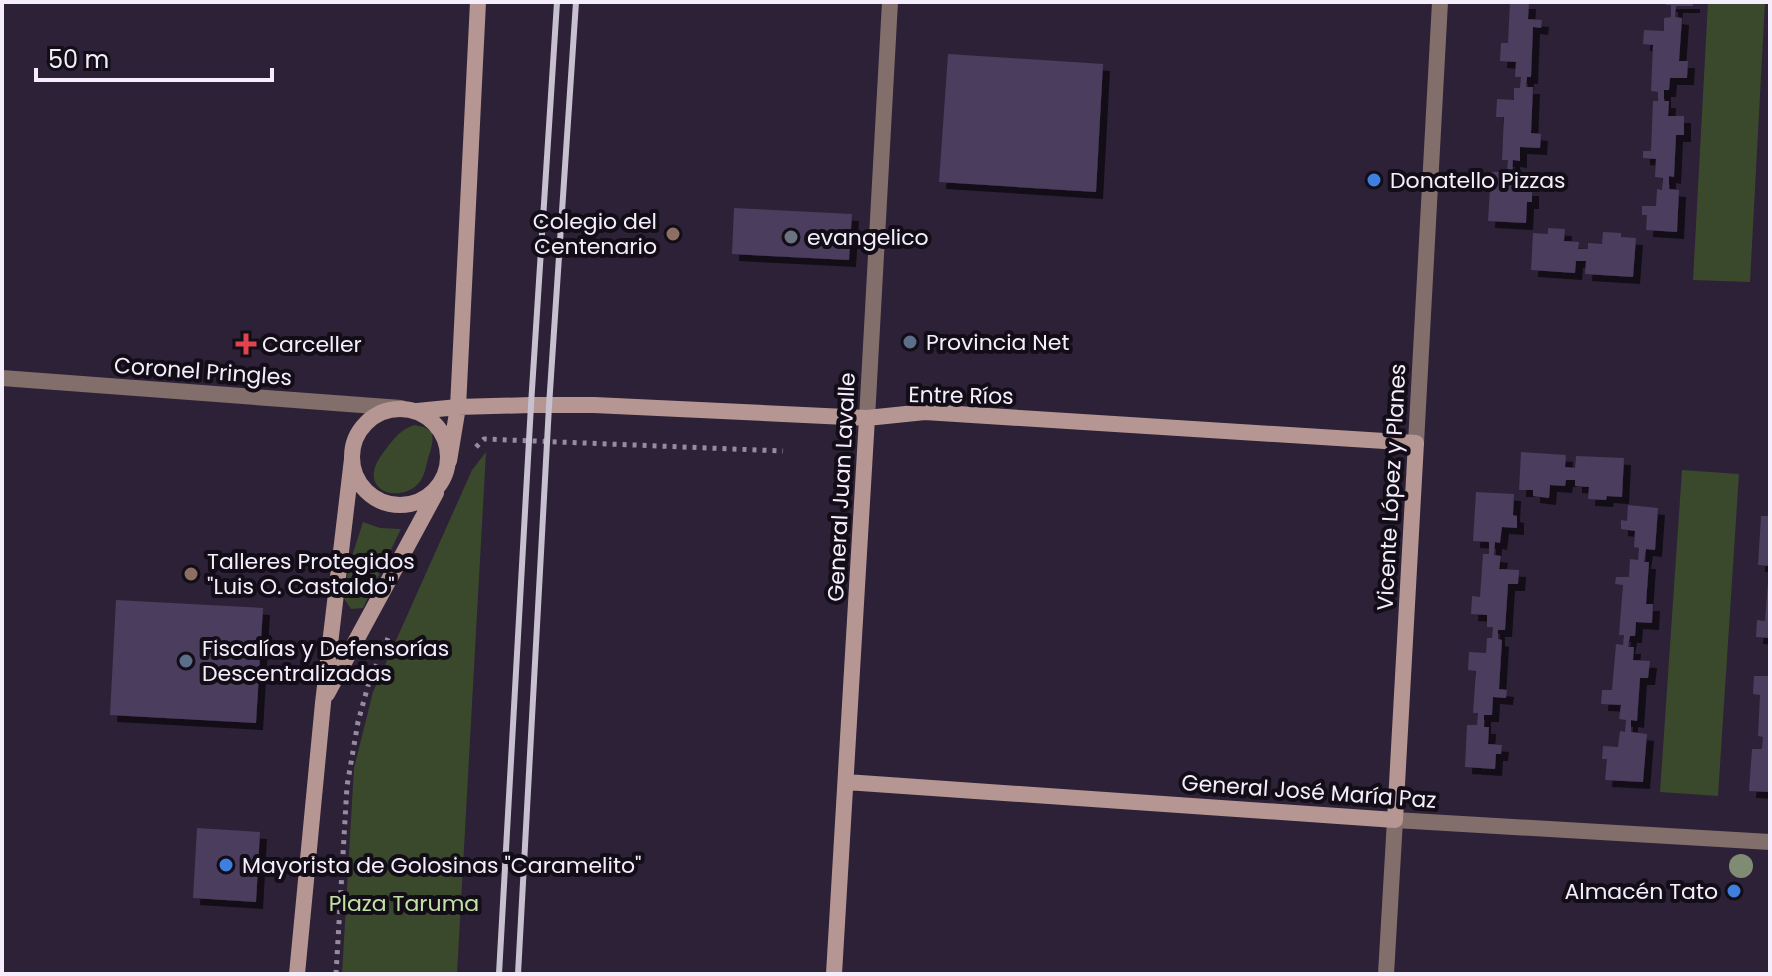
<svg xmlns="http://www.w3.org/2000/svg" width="1772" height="976" font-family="Poppins,sans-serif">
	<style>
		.green { fill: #3a482c }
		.building { fill: #4b3c5d; filter: url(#shadow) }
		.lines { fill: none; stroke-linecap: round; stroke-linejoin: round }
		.path { stroke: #958d9f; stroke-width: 5; stroke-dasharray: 4 6; stroke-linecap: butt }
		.street { stroke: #826e6b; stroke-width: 16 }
		.secondary { stroke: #b69692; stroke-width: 16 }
		.rail { stroke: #c7c0d0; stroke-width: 6 }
		.tree { fill: #7f8b73 }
		.shop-dot { fill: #3f7fe0; stroke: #120d17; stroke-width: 3 }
		.education-dot { fill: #8d6e63; stroke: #120d17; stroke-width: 3 }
		.worship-dot { fill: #6b7280; stroke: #120d17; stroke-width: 3 }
		.service-dot { fill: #5c6f8a; stroke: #120d17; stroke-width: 3 }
		.health-dot { fill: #e0444e; stroke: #120d17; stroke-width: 3 }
		.labels { text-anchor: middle; stroke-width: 8; stroke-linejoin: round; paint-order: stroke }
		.poi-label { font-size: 22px; fill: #f3edfc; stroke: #120d17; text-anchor: start }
		.street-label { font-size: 22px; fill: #f3edfc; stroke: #120d17 }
		.park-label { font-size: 22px; fill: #c3e1a4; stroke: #120d17 }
	</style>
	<defs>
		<filter id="shadow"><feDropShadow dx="7" dy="7" stdDeviation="0" flood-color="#0009"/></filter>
	</defs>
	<rect width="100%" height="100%" fill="#2c2137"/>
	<path class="green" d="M1708 2H1765L1750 282 1693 280Z
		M414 425 424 427 432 432C434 443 430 452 427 462 426 468 424 475 421 480 404 506 353 492 383 453 392 441 399 430 414 425Z
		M486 452 457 974H342L354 768 373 692 472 470Z
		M1682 470 1739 474 1718 796 1660 792Z
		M363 522 380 528 401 529 363 608 351 609 343 597 350 562Z"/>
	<path class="building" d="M1510 2H1529L1528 19 1542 20 1541 28 1533 27 1531 77H1527L1526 87H1533L1531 133 1541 134 1540 148 1520 147V161L1513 160 1512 173H1518L1517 189H1532V202H1527L1526 223 1488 221 1491 172H1507L1508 160H1502L1504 117H1496L1497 99 1514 100V88H1520L1521 77H1515L1516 62 1500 61 1501 43H1508Z
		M1666 2H1693V6H1676L1675 17 1682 18 1679 61H1688L1687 78H1670L1669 90H1664V101H1669L1668 116H1684V135H1676L1674 177 1669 176V189L1679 190 1677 232 1646 230 1647 215H1642V206H1656L1657 189 1662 190 1663 178 1655 177 1656 159 1643 158V151H1651L1653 101H1658V92L1651 91 1653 45 1643 44 1644 30 1664 31V18L1671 17V5H1666Z
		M948 54 1103 64 1096 192 939 182Z
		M734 208 852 214 849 260 732 254Z
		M1548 228 1565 229 1564 241 1579 242 1578 249H1588V243L1602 244 1603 232 1621 233V237L1636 238 1633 277 1585 274 1586 261H1576L1575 273 1531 270 1533 233 1548 234Z
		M1521 452 1566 455 1565 467 1575 468 1576 456 1624 458 1622 497 1607 496 1606 500 1588 499 1589 487 1575 486V480H1566L1565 486 1550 485 1549 498 1533 496V490H1519Z
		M1476 492 1514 494 1513 515 1517 516V528L1502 527 1500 543 1495 542 1494 555 1501 556 1499 569 1519 570 1518 584H1508L1505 630H1498V639L1502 640 1499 689 1507 690 1506 698 1493 697 1492 715H1484V727H1489L1488 744 1502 745 1501 754H1496L1495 769 1465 767 1467 725H1477L1478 713H1473L1476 671 1468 670 1469 652 1486 653 1487 638H1492L1493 627H1487V615L1471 614 1472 596 1480 597 1483 554H1489V542L1473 541Z
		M1628 505 1658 508 1655 550 1646 549 1644 562H1649L1646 604H1653L1652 623 1636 622 1635 636H1630L1628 647H1634L1633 660 1650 661 1648 678H1640L1637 721 1631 720V732L1647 734 1643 782 1605 780 1607 759H1602L1603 746 1618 747 1620 731 1625 732 1626 720 1619 719 1621 705 1601 704 1602 690H1612L1616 644 1623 645 1624 635H1619L1623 585 1615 584 1616 577H1629L1630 559 1638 560 1639 548 1634 547 1635 531 1621 529V520L1627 521Z
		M1761 516H1770V566L1758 565Z
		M1768 581H1770V638L1756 637 1757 620 1765 621Z
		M116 600 263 608 256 723 110 715Z
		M1754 676H1770V739L1768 750 1770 751V792L1749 791 1752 749H1762L1763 737 1758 736 1760 695 1753 694Z
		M197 828 260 832 256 902 193 898Z"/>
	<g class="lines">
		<path class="path" d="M476 447 484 439 783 451
			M336 974 347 786 358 722 369 682 388 638"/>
		<path class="street" d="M2 378 401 408
			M867 418 890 2
			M1416 443 1440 2
			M1386 974 1395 820 1770 842"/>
		<path class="secondary" d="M352 457a48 48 0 1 1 96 0a48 48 0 1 1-96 0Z
			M417 411 458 407 531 405H594L867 418 925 412 1416 443 1395 820 846 782
			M449 461 458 407 478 2
			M327 694 436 493
			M297 974 323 703 352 459
			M834 974 867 418"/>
		<path class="rail" d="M499 974 531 405 557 2
			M518 974 549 406 576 2"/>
	</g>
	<circle class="tree" cx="1741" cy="866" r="12"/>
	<g class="shop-dot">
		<circle cx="1374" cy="180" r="8"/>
		<circle cx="226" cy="865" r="8"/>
		<circle cx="1734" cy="891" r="8"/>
	</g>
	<g class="education-dot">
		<circle cx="673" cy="234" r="8"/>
		<circle cx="191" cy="574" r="8"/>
	</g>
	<circle class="worship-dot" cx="791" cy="237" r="8"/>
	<g class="service-dot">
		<circle cx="910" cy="342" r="8"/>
		<circle cx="186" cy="661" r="8"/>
	</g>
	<path class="health-dot" d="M242 332h8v8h8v8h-8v8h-8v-8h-8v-8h8z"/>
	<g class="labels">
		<g class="poi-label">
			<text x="1390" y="188">Donatello Pizzas</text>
			<text x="657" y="229" text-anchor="end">Colegio del<tspan x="657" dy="25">Centenario</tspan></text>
			<text x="807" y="245">evangelico</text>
			<text x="926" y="350">Provincia Net</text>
			<text x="262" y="352">Carceller</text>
			<text x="207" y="569">Talleres Protegidos<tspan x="207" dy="25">"Luis O. Castaldo"</tspan></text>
			<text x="202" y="656">Fiscalías y Defensorías<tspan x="202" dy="25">Descentralizadas</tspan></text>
			<text x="242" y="873">Mayorista de Golosinas "Caramelito"</text>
			<text x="1718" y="899" text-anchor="end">Almacén Tato</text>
		</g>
		<g class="street-label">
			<text transform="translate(203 371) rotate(4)" y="8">Coronel Pringles</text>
			<text transform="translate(961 395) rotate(1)" y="8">Entre Ríos</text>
			<text transform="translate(841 487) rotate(-87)" y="8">General Juan Lavalle</text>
			<text transform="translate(1391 487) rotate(-87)" y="8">Vicente López y Planes</text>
			<text transform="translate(1309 791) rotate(4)" y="8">General José María Paz</text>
		</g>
		<g class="park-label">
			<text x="404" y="911">Plaza Taruma</text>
		</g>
	</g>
	<rect width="1772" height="976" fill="none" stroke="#f3edfc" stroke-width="8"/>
	<path d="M36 68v12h236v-12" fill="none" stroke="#f3edfc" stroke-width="4"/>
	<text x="48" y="68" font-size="24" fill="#f3edfc" stroke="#120d17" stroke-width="6" paint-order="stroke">50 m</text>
</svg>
